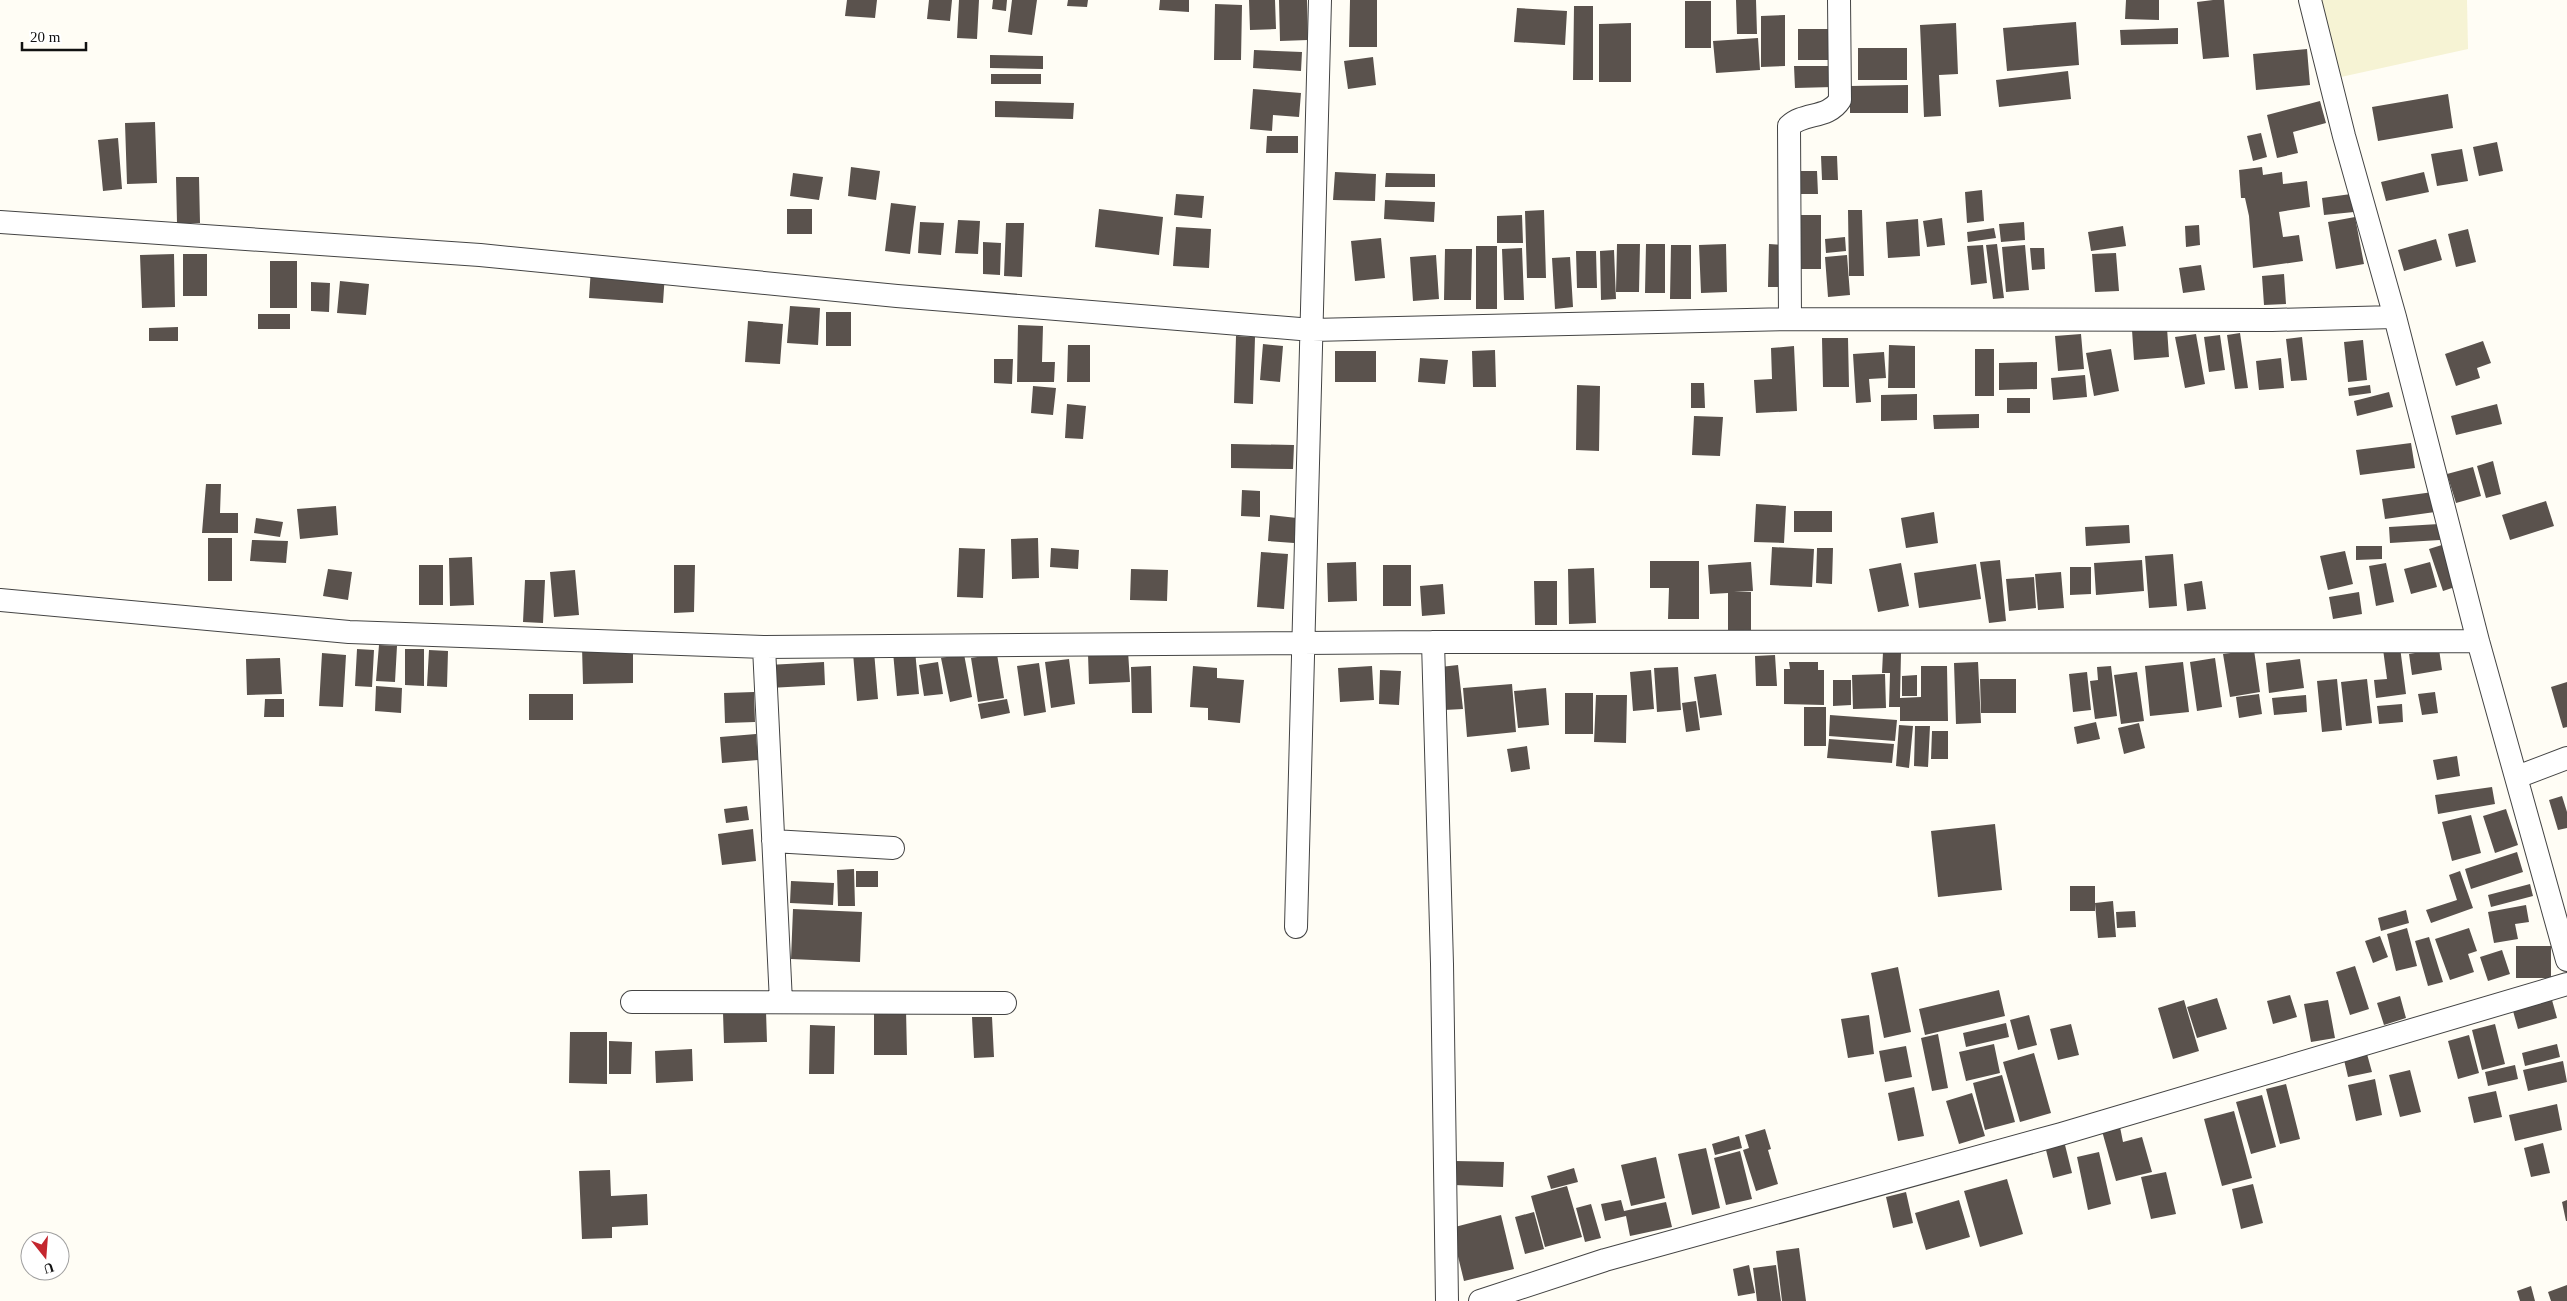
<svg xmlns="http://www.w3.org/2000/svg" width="2567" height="1301" font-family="Georgia,serif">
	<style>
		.farmland { fill: #f6f3d4 }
		.building { fill: #5a524d }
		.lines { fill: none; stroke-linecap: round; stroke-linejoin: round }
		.street-casing { stroke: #444; stroke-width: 24 }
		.street { stroke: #fff; stroke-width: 22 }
	</style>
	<rect width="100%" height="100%" fill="#fffdf5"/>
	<path class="farmland" d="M2320 0H2467L2468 49 2341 77Z"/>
	<path class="building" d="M847 0H877L875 18 845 16Z
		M929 0H952L950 21 927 19Z
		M959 0H979L977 39 957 38Z
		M993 0H1007L1006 11 992 9Z
		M1012 0H1037L1032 35 1008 32Z
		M1068 0H1088L1087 7 1067 6Z
		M1160 0H1189V12L1159 10Z
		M1249 0H1275L1276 29 1250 30Z
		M1279 0H1307L1308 40 1280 41Z
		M1350 0H1377V47H1349Z
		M1736 0H1756L1757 34H1737Z
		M2126 0H2159V20L2125 19Z
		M2213 0H2224L2229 57 2203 59 2197 2Z
		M1685 1H1711V48H1685Z
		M1215 4 1242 5 1241 60H1214Z
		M1574 6H1593V80H1573Z
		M1517 8 1567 11 1565 45 1514 42Z
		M1785 15V66L1761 67V16Z
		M2076 22 2079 65 2007 71 2003 28Z
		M1631 23V82H1599V24Z
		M1956 23 1958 74 1939 75 1941 116 1924 117 1920 25Z
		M2178 28V44L2121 45 2120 30Z
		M1798 29H1833V60H1798Z
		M1758 38 1760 70 1716 73 1713 41Z
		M1858 48H1907V80H1858Z
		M2307 49 2310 85 2256 90 2253 54Z
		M1254 50 1302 52 1301 71 1253 68Z
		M990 55 1043 56V69L990 68Z
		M1373 57 1376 85 1348 89 1344 61Z
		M1794 66H1833V87L1795 88Z
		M2068 71 2071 99 1999 107 1996 80Z
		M991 74H1041V84H991Z
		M1908 85V113H1850V86Z
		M1253 89 1301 93 1299 117 1273 115 1272 131 1250 129Z
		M2448 94 2453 128 2378 141 2372 107Z
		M995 101 1074 103 1073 119 995 117Z
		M2320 101 2326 123 2293 132 2298 153 2277 158 2267 115Z
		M155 122 157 183 127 184 125 123Z
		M2261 133 2267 157 2253 161 2247 136Z
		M1267 136H1298V153H1266Z
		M118 138 122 189 103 191 98 140Z
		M2497 142 2503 171 2479 176 2473 147Z
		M2462 149 2468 181 2437 186 2431 154Z
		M1821 156H1837L1838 180H1822Z
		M851 167 880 171 876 200 848 196Z
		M2262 167 2263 175 2282 172 2283 184 2307 181 2310 207 2279 212 2283 237 2299 235 2303 261 2253 268 2249 216 2245 198H2241L2239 170Z
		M1797 171H1817L1818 194H1798Z
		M1335 172 1376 174 1375 201 1333 200Z
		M2424 172 2429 192 2386 201 2381 182Z
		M793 173 823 177 819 200 790 196Z
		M1386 173 1435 174V187H1385Z
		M176 177H199L200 223H177Z
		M1982 190 1984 221 1967 223 1965 192Z
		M1176 194 1204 196 1202 218 1174 215Z
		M2351 194 2354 212 2324 215 2322 198Z
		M1385 200 1435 202 1434 222 1384 219Z
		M891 203 916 206 910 254 885 251Z
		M787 209H812V234H787Z
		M1099 209 1163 217 1159 255 1095 247Z
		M1544 210 1546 278H1527L1525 211Z
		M1848 210H1862L1864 276H1849Z
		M1522 215 1523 243H1497V216Z
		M1793 215H1821V269H1793Z
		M2355 217 2364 264 2336 269 2328 222Z
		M1942 218 1945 245 1927 247 1923 221Z
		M1918 219 1920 256 1888 258 1886 222Z
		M958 220 980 221 978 254 955 253Z
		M920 222 944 223 941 255 918 253Z
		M2024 222 2025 240 2001 242 1999 224Z
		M1006 223H1024L1022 277 1004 276Z
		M2199 225 2200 245 2186 247 2185 226Z
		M2123 226 2126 246 2091 251 2088 232Z
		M1176 227 1211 229 1209 268 1173 266Z
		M1994 228 1996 238 1968 242 1967 232Z
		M2468 229 2476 262 2456 267 2448 234Z
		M1845 237 1846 251 1826 253 1825 239Z
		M1381 238 1385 278 1355 281 1351 241Z
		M2436 239 2442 260 2404 271 2398 250Z
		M983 242 1001 243 1000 275 983 274Z
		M1617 244H1640L1639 292H1616Z
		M1646 244H1665V293H1645Z
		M1726 244 1727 292 1701 293 1699 245Z
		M1769 244 1786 245 1785 287H1768Z
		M1997 244 2004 298 1993 299 1986 245Z
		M1671 245H1691V299H1670Z
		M1983 245 1987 283 1971 285 1967 246Z
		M2025 245 2029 290 2006 292 2002 247Z
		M1476 246H1497V309H1476Z
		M1522 248 1524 300H1504L1502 249Z
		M2030 248H2044L2045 269 2032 270Z
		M1445 249H1472L1471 300H1444Z
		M1614 250 1616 299 1601 300 1600 251Z
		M1576 251H1596L1597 288H1577Z
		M2116 253 2119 291 2095 292 2092 254Z
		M174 254 175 307 142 308 140 255Z
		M183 254H207V296H183Z
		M1436 255 1439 299 1413 301 1410 257Z
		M1847 255 1850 295 1828 297 1825 257Z
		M1570 257 1573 307 1555 309 1552 258Z
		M270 261H297V308H270Z
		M2201 265 2205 290 2183 293 2179 268Z
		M591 268 665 273 663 303 589 298Z
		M2284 274 2286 304 2264 305 2262 276Z
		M340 281 369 284 366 315 337 313Z
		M311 282 330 283 329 312 311 311Z
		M790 306 820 308 818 345 787 343Z
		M826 312H851V346H826Z
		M258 314H290V329H258Z
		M748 321 783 324 780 364 745 362Z
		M1018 325 1043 326 1042 362H1055L1054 382H1017Z
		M178 327V341H149V328Z
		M2167 328 2169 357 2134 360 2132 330Z
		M2240 333 2248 388 2235 389 2227 335Z
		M2081 334 2084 369 2058 371 2055 336Z
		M2196 334 2205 384 2185 388 2175 337Z
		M2220 335 2225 370 2209 372 2204 337Z
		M1236 336 1255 337 1253 404 1234 403Z
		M2302 337 2307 380 2291 381 2286 339Z
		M1822 338H1848L1849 387H1823Z
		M2363 340 2367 380 2348 382 2344 342Z
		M2483 341 2491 363 2477 368 2480 378 2456 386 2445 354Z
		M1263 344 1283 346 1280 382 1260 380Z
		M1068 345H1090V382H1067Z
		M1889 345 1915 346V388H1888Z
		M1794 346 1797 411 1756 413 1754 380 1772 379 1771 348Z
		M1975 349H1994V396H1975Z
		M2111 349 2119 391 2094 396 2086 353Z
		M1495 350 1496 387H1473L1472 351Z
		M1335 351H1376V382H1335Z
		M1884 352 1886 378 1869 379 1871 402 1856 403 1853 354Z
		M1420 358 1448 360 1445 384 1418 382Z
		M2281 358 2284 388 2259 390 2256 361Z
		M994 359H1013L1012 384 994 383Z
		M2037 362V389L1999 390V363Z
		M2085 375 2087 397 2053 400 2051 378Z
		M1691 383H1704L1705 408H1691Z
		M1577 385 1600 386 1599 451 1576 450Z
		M2370 385 2371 393 2349 396 2348 388Z
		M1033 386 1056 388 1053 415 1031 413Z
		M2389 392 2393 407 2357 416 2354 401Z
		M1917 394V420L1881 421V395Z
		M2007 398H2030V413H2007Z
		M1067 404 1086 406 1083 439 1065 438Z
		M2497 404 2502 424 2456 435 2451 416Z
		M1979 414V428L1934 429 1933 415Z
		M1694 416 1723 417 1720 456 1692 455Z
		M2411 443 2415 468 2360 475 2356 450Z
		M1231 444 1294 445 1293 469 1231 468Z
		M2493 461 2501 494 2486 498 2477 466Z
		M2473 467 2481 496 2456 503 2447 474Z
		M206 484H221L220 513H238V533H202Z
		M1242 490 1260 491V517L1241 516Z
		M2433 492 2435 512 2385 519 2382 499Z
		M2546 501 2554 526 2510 540 2502 515Z
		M1756 504 1786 506 1784 543 1754 542Z
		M336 506 338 535 300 539 297 509Z
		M1794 511H1832V532H1794Z
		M1934 512 1938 543 1906 548 1901 518Z
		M1270 515 1297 518 1294 543 1268 541Z
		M256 518 283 522 280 537 254 533Z
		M2439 524 2440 540 2390 543 2389 527Z
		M2129 525 2130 543 2086 546 2085 527Z
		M208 538H232V581H208Z
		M1038 538 1039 578 1012 579 1011 539Z
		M252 540 288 541 286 563 250 561Z
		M2445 544 2458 586 2443 591 2429 549Z
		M2356 546H2382V559L2356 560Z
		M1772 547 1814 549 1812 587 1770 585Z
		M959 548 985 549 983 598 957 597Z
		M1051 548 1079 550 1078 569 1050 567Z
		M1817 548H1833L1832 584 1816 583Z
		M2345 551 2353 584 2328 590 2320 556Z
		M1261 552 1288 554 1284 609 1257 607Z
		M2173 554 2177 606 2149 608 2145 556Z
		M472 557 474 605 450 606 449 558Z
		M2000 560 2006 621 1989 623 1980 562Z
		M2142 560 2144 591 2096 595 2094 563Z
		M1650 561H1699V619H1668L1669 588H1650Z
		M1356 562 1357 601 1328 602 1327 563Z
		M1751 562 1753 591 1734 592H1751V633H1728V593L1710 594 1708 565Z
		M2430 562 2437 587 2411 594 2404 569Z
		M1901 563 1909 606 1878 612 1869 569Z
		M2386 563 2394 602 2376 606 2369 566Z
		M1976 564 1981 599 1919 608 1914 573Z
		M419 565H443V605H419Z
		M674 565H695L694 612 674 613Z
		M1383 565H1411V606H1383Z
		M2070 567H2091V594L2070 595Z
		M1594 568 1596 623 1569 624 1568 569Z
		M328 569 352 572 348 600 323 596Z
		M1131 569 1168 570 1167 601 1130 600Z
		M575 570 579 615 554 617 550 572Z
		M2061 572 2064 608 2038 610 2035 574Z
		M2034 577 2036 608 2009 611 2006 579Z
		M525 580H545L543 623 523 622Z
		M1534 581H1557V625H1535Z
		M2202 581 2206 609 2187 611 2184 584Z
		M1443 584 1445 614 1422 616 1420 586Z
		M2359 592 2362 614 2333 619 2329 597Z
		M379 645 397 646 395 682 376 681Z
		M582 647H633V683L583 684Z
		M2400 647 2406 694 2376 698 2374 680 2387 679 2383 649Z
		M357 649 374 650 372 687 355 686Z
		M405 649H424V686L405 685Z
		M2439 649 2442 670 2412 675 2409 654Z
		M429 650 448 651 447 687 427 686Z
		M915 650 919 694 897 696 893 652Z
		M2254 650 2260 692 2230 697 2223 654Z
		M874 651 878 699 857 701 853 653Z
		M1128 651 1130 682 1089 684 1088 654Z
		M1883 652 1901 653 1900 698 1921 697V666H1947L1948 721H1900V707H1889L1890 673H1882Z
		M322 653 346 655 343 707 319 706Z
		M964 654 972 697 950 702 941 658Z
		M997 654 1004 698 978 702 971 658Z
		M1775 655 1777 686H1756L1755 656Z
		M280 658 282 694 247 695 246 659Z
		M2215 658 2222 707 2197 711 2190 662Z
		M1069 659 1075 704 1051 708 1045 662Z
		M2300 659 2304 688 2269 693 2266 663Z
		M824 662 825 685 769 688 768 665Z
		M938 662 943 694 924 696 919 665Z
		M1789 662H1818V670H1824V705L1784 704V669H1790Z
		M1978 662 1981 723 1956 724 1954 663Z
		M2183 662 2189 712 2150 716 2145 666Z
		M1039 663 1046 712 1024 716 1017 666Z
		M1458 665 1463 709 1444 710 1440 667Z
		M1151 666 1152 713H1132L1131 667Z
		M1193 666 1217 668V678L1244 680 1240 723 1208 720V708L1190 707Z
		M1372 666 1374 700 1340 702 1338 668Z
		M2111 666 2117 716 2095 719 2090 681 2098 680 2097 667Z
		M1678 667 1681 710 1657 712 1654 668Z
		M1380 670 1401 671 1399 705 1379 704Z
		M1651 670 1654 709 1633 711 1630 672Z
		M2087 672 2091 710 2073 712 2069 674Z
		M2137 672 2144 721 2121 724 2114 675Z
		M1716 674 1722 715 1700 718 1694 677Z
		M1885 674 1886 708 1853 709 1852 675Z
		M1917 675V696H1902V676Z
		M1980 679H2016V713H1981Z
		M2337 679 2342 730 2322 732 2317 681Z
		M2367 679 2372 723 2346 726 2341 682Z
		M1833 680H1851V705L1833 706Z
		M2567 682V727L2563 728 2551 687Z
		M1512 684 1516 732 1467 737 1463 688Z
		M376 686 402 688 401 713 375 711Z
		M1546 688 1549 725 1518 728 1514 691Z
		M754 692 755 722 725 723 724 693Z
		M2435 692 2438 713 2422 715 2418 694Z
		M1565 693H1593V734H1565Z
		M529 694H573V720H529Z
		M2259 694 2262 714 2239 718 2236 697Z
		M1596 695H1627L1626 743 1594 742Z
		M2306 695 2307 712 2274 715 2272 698Z
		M265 699H284V717H264Z
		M1007 699 1010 713 981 719 978 704Z
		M1696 701 1700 730 1686 732 1682 703Z
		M2402 704 2403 722 2379 724 2377 706Z
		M1804 707H1826V746H1804Z
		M1830 715 1897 720 1895 741 1829 736Z
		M2096 722 2100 739 2077 744 2074 727Z
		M2139 723 2145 748 2124 754 2118 728Z
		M1899 725 1913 726 1909 768 1896 766Z
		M1915 726H1930L1928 767 1914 766Z
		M1932 731H1948V759H1931Z
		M756 734 758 760 722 763 720 737Z
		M1829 739 1894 744 1892 763 1827 758Z
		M1527 746 1530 769 1511 772 1507 749Z
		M2457 756 2460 776 2437 780 2433 760Z
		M2492 787 2495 804 2438 814 2435 795Z
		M2562 796 2567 812V828L2558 830 2549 800Z
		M747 806 749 820 726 823 724 809Z
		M2506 809 2518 845 2495 853 2483 816Z
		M2471 815 2481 853 2452 861 2442 822Z
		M1995 824 2002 890 1938 897 1931 831Z
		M753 829 756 861 722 865 718 834Z
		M2517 852 2523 872 2471 889 2465 869Z
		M854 869 855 906H838L837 870Z
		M856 871H878V887H856Z
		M2460 871 2473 908 2431 923 2426 910 2457 900 2449 875Z
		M791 881 834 883 833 905 790 903Z
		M2530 884 2533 896 2491 907 2488 895Z
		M2070 886H2095V911H2070Z
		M2113 901 2116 937 2098 938 2095 903Z
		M2526 905 2529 922 2515 924 2518 939 2494 943 2488 912Z
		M793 909 862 912 860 962 791 959Z
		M2406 910 2409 923 2381 931 2378 918Z
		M2135 911 2136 927 2117 928 2116 912Z
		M2407 928 2417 966 2396 971 2387 934Z
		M2469 928 2477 951 2468 954 2474 972 2450 980 2435 939Z
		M2380 936 2388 957 2373 963 2365 941Z
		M2429 937 2443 982 2428 986 2415 941Z
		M2516 946H2551V978H2516Z
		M2502 950 2510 974 2488 981 2480 957Z
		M2355 966 2369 1009 2350 1015 2336 972Z
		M1898 967 1911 1032 1884 1038 1871 973Z
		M1999 990 2005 1016 1925 1035 1919 1009Z
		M2290 995 2297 1017 2273 1024 2267 1001Z
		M2400 996 2406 1018 2384 1025 2377 1003Z
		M2217 998 2227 1029 2197 1038 2187 1007Z
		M2184 1000 2199 1051 2173 1059 2158 1008Z
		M2328 1000 2335 1038 2311 1042 2304 1004Z
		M2552 1000 2557 1018 2518 1029 2513 1011Z
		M906 1009 907 1055H874V1010Z
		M766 1011 767 1042 724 1043 723 1013Z
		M1869 1015 1874 1054 1848 1058 1841 1019Z
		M2029 1015 2037 1045 2018 1050 2010 1020Z
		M972 1017H992L994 1057 974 1058Z
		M2006 1023 2009 1037 1966 1047 1963 1033Z
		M2071 1024 2079 1055 2058 1060 2050 1029Z
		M2495 1024 2505 1064 2482 1070 2472 1030Z
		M810 1025 835 1026 834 1074H809Z
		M570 1032H607V1084L569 1083Z
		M1938 1034 1948 1088 1932 1091 1921 1038Z
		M2469 1035 2479 1073 2458 1079 2448 1041Z
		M609 1041 632 1042 631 1074H609Z
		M1994 1044 2000 1073 1966 1081 1959 1052Z
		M2557 1044 2560 1057 2525 1066 2522 1053Z
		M1906 1046 1912 1077 1885 1082 1879 1051Z
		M692 1049 693 1081 656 1083 655 1051Z
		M2034 1053 2051 1113 2020 1122 2003 1062Z
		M2367 1054 2372 1072 2348 1077 2344 1060Z
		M2563 1061 2567 1082 2528 1091 2523 1070Z
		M2515 1065 2518 1079 2488 1086 2485 1072Z
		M2410 1070 2421 1112 2400 1117 2389 1075Z
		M2002 1075 2015 1122 1985 1130 1973 1083Z
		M2375 1079 2382 1115 2356 1121 2348 1085Z
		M2286 1084 2300 1139 2280 1144 2266 1089Z
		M1914 1087 1924 1136 1898 1141 1888 1093Z
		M2496 1091 2502 1117 2474 1123 2468 1097Z
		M1972 1093 1985 1136 1959 1144 1946 1101Z
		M2262 1095 2276 1147 2251 1154 2236 1102Z
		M2557 1104 2562 1130 2515 1141 2509 1115Z
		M2234 1111 2252 1178 2222 1186 2204 1119Z
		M2120 1127 2123 1142 2142 1137 2152 1172 2116 1181 2102 1131Z
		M1765 1129 1771 1149 1768 1150 1778 1184 1756 1191 1743 1150 1749 1148 1745 1135Z
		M1739 1136 1742 1148 1715 1155 1712 1144Z
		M2064 1141 2072 1173 2053 1178 2045 1146Z
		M2543 1143 2550 1173 2531 1177 2524 1148Z
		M1706 1148 1720 1208 1692 1215 1678 1154Z
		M1740 1151 1752 1199 1726 1205 1714 1158Z
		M2099 1152 2111 1204 2088 1210 2077 1157Z
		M1656 1157 1665 1198 1631 1206 1621 1165Z
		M1455 1161 1504 1162 1503 1187 1454 1185Z
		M1574 1168 1578 1182 1551 1189 1547 1176Z
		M610 1170 611 1196 647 1194 648 1225 612 1227V1238L582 1239 579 1171Z
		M2166 1172 2176 1214 2151 1219 2141 1177Z
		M2007 1179 2023 1234 1980 1247 1964 1191Z
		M2253 1184 2263 1223 2241 1229 2232 1189Z
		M1567 1186 1582 1237 1545 1247 1531 1196Z
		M1906 1192 1913 1223 1893 1228 1886 1197Z
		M1621 1200 1624 1211 1666 1202 1672 1227 1630 1236 1626 1216 1605 1221 1601 1204Z
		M1959 1200 1970 1237 1926 1250 1915 1213Z
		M2567 1200V1221H2566L2562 1202Z
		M1591 1204 1601 1238 1585 1242 1576 1208Z
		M1534 1212 1544 1249 1525 1254 1515 1217Z
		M1501 1215 1514 1269 1464 1281 1451 1228Z
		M1799 1248 1806 1301H1782L1776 1251Z
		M1749 1265 1755 1293 1738 1296 1733 1269Z
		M1776 1265 1781 1301H1757L1753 1268Z
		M2567 1285V1301H2551L2548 1292Z
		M2531 1286 2535 1301H2520L2517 1291Z"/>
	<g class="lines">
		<g class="street-casing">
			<path id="street" d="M2310 0 2344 136 2395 317 2478 641 2567 960
				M0 222 480 255 897 296 1312 330 1790 319 2272 320 2395 317
				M1790 319 1789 126C1804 112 1828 119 1840 100L1839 0
				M0 600 349 632 764 647 1433 642 2478 641
				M1433 642 1442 964 1447 1301
				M764 647 781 1002
				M2517 777 2567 758
				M773 841 893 848
				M1296 927 1320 0
				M632 1002 1005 1003
				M1480 1301 1605 1260 2061 1134 2567 984"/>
		</g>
		<use href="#street" class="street"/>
	</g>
	<g transform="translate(45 1256) rotate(163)"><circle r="24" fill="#ffffff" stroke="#a0a0a0"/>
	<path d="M0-4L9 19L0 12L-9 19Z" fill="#c4262e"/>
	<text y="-8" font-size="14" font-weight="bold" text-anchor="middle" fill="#111111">U</text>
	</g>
	<path d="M22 42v8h64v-8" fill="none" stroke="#111111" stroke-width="2.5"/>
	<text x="30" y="42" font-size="15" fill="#111111" stroke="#ffffff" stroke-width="4" paint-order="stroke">20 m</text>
</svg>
